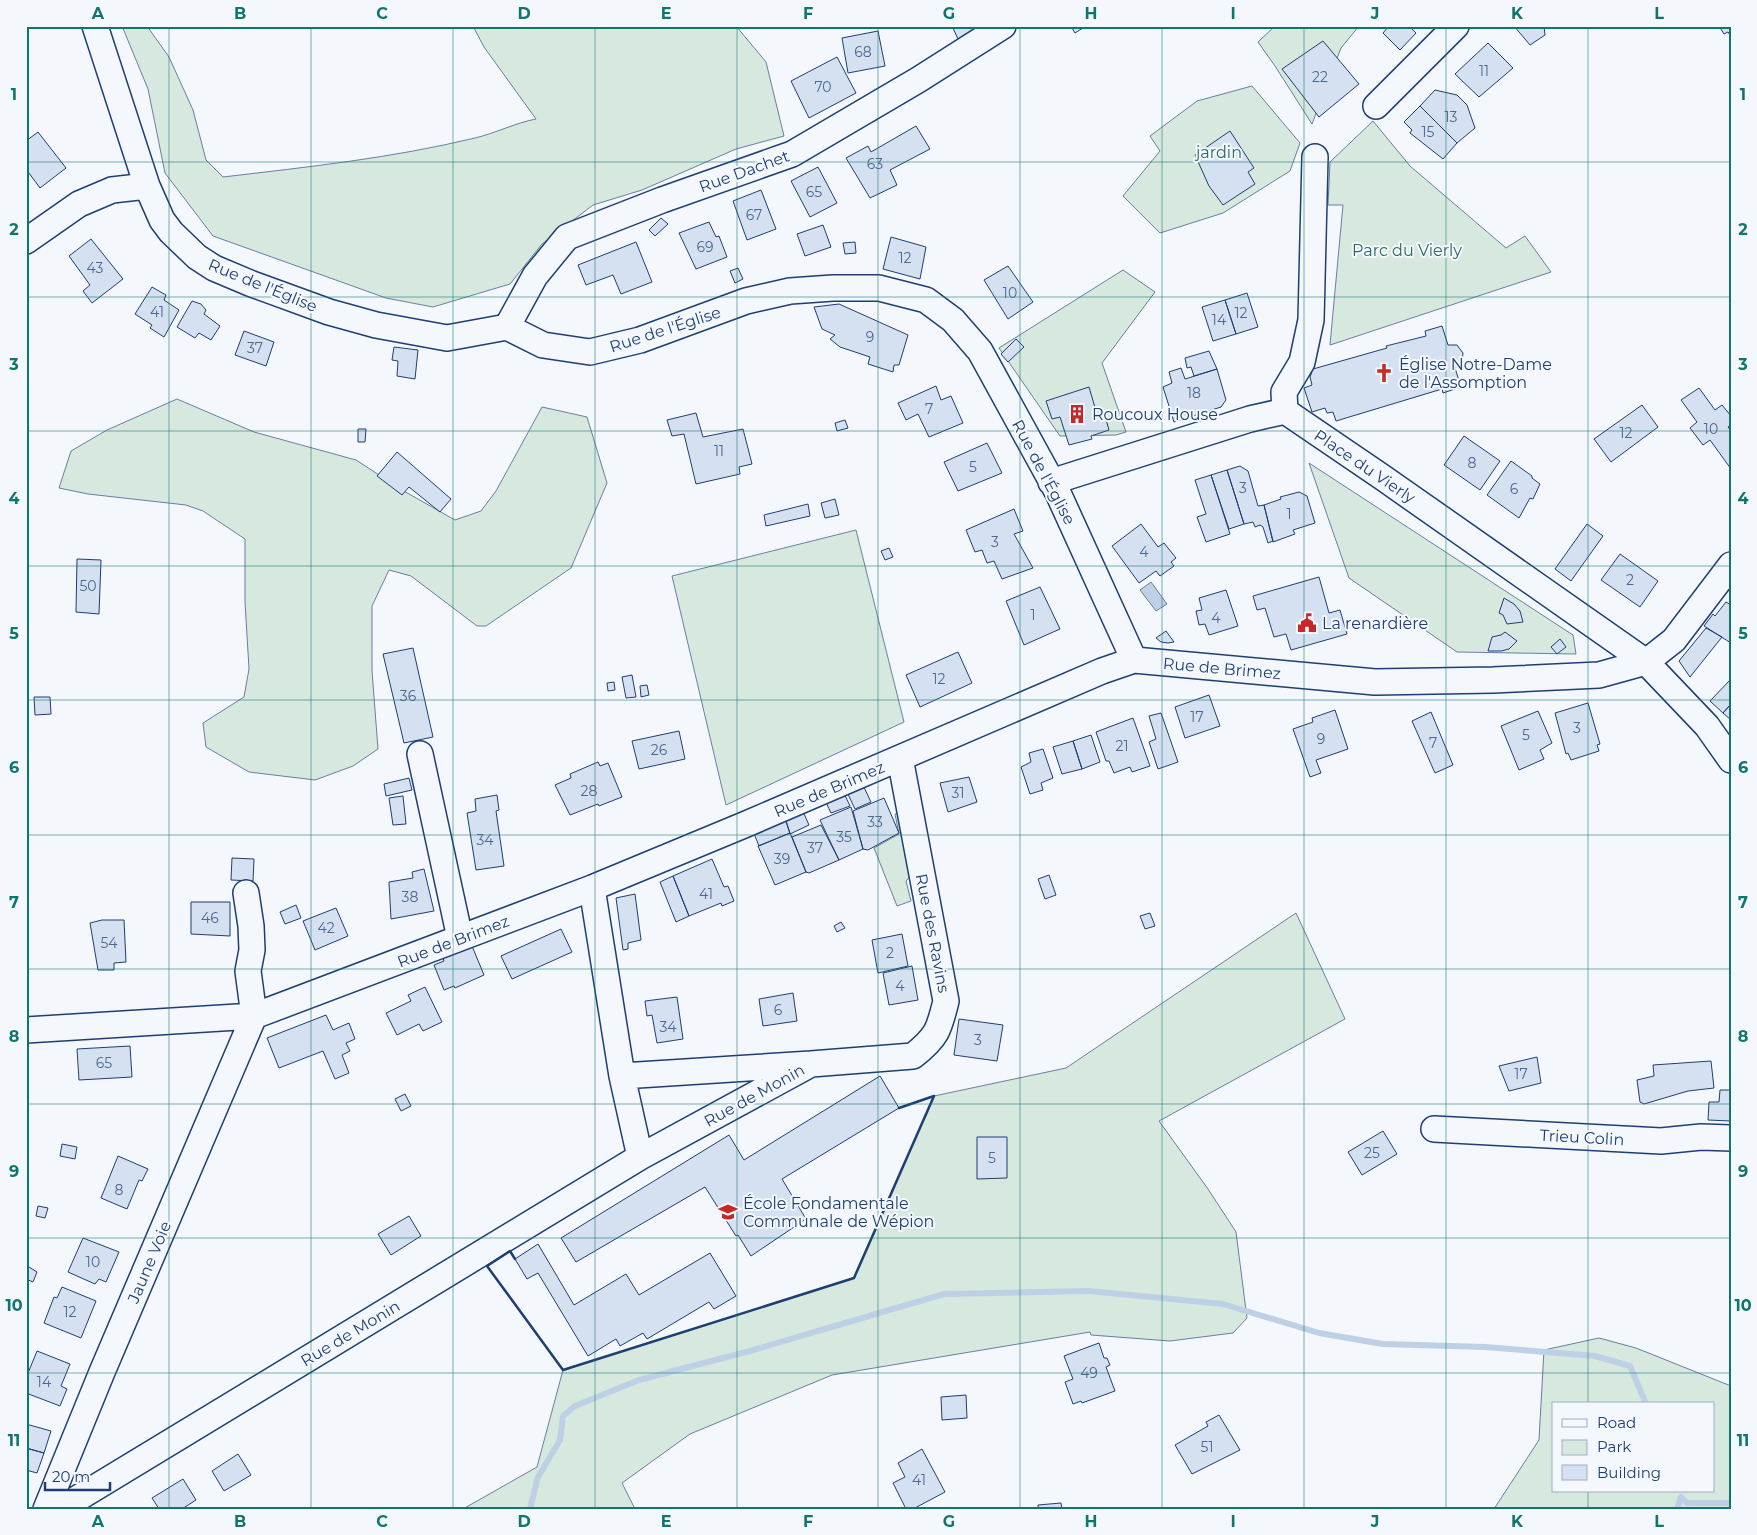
<svg xmlns="http://www.w3.org/2000/svg" width="1757" height="1535" font-family="Montserrat,sans-serif">
	<style>
		.green { fill: #d7e8df; stroke: #687fa3; fill-rule: evenodd }
		.water { fill: #bed0e5; stroke: #687fa3 }
		.lines { fill: none; stroke-linecap: round; stroke-linejoin: round }
		.stream { stroke: #bed0e5; stroke-width: 6 }
		.building { fill: #d5e0f0; stroke: #1d3f73 }
		.minor-casing { stroke: #1d3f73; stroke-width: 28 }
		.minor { stroke: #f4f7fb; stroke-width: 25 }
		.wall { stroke: #1d3f73; stroke-width: 2.5 }
		.grid { fill: none; stroke: #0f766e; stroke-width: 1; stroke-opacity: 0.55 }
		.labels { text-anchor: middle; stroke-width: 4; stroke-linejoin: round; paint-order: stroke }
		.number-label { font-size: 14px; fill: #4b6792 }
		.park-label { font-size: 16px; fill: #2c6c60; stroke: #f4f7fb }
		.street-label { font-size: 16px; fill: #1d3f73; stroke: #f4f7fb }
		.poi-label { font-size: 16px; fill: #1d3f73; stroke: #f4f7fb; text-anchor: start }
		.neatline { fill: none; stroke: #0f766e; stroke-width: 2 }
		.grid-label { font-size: 16px; text-anchor: middle; font-weight: bold; fill: #0f766e }
	</style>
	<rect width="100%" height="100%" fill="#f4f7fb"/>
	<path class="green" d="M122 26H147L169 57 193 110 206 160 223 177C308 167 392 158 475 138 496 133 515 123 536 119L484 47 473 26H736L766 62 784 136 736 149 642 190 593 205 542 244 510 284 433 307 386 298 213 236 165 173 148 89Z
		M1275 26H1359L1341 48 1312 124 1275 66 1258 42Z
		M1252 86 1300 143 1290 171 1223 213 1160 233 1123 196 1160 151 1150 136 1197 101Z
		M1373 121 1410 166 1506 248 1525 236 1551 272 1330 345 1343 205H1328L1330 162Z
		M1123 270 1155 292 1102 363 1126 432 1116 435 1060 436 999 348Z
		M177 399 254 432 356 460 402 490 455 520 481 511 496 491 542 407 587 417 607 483 571 568 486 626H477L411 576 389 570 372 606V671L378 749 353 766 315 780 249 772 206 747 203 723 244 697 249 669 245 602V539L203 511 186 505 88 494 59 488 71 451 107 430Z
		M1309 463 1573 635 1576 654 1457 652 1349 578Z
		M856 530 904 722 726 805 672 576Z
		M901 812 914 872 906 881 911 901 897 906 874 848 899 834 895 814Z
		M1296 913 1345 1019 1159 1121 1208 1189 1236 1232 1247 1318 1233 1333 1170 1341 1091 1335 1090 1332 832 1375 690 1434 622 1483 635 1509H463L537 1467 563 1370 854 1278 934 1096 1066 1068Z
		M1599 1338 1636 1348 1731 1386V1509H1494L1539 1440 1544 1350ZM1553 1404H1713V1491H1553Z"/>
	<path class="water" d="M1151 582 1167 604 1156 611 1140 590Z"/>
	<g class="lines">
		<path class="stream" d="M530 1509 538 1477 560 1440 563 1416 575 1406 639 1380 750 1351 944 1294 1089 1291 1223 1304 1319 1333 1383 1344 1485 1347 1595 1356 1630 1366 1646 1404
			M1677 1509 1681 1497 1687 1503H1731"/>
	</g>
	<path class="building" d="M952 26H984L959 41Z
		M1071 26H1086L1075 33Z
		M1389 26H1409L1416 33 1400 50 1383 33Z
		M1514 26H1544L1545 35 1530 45Z
		M1719 26H1731V37L1728 32 1724 34Z
		M878 31 885 66 848 73 842 38Z
		M1323 41 1359 84 1319 117 1282 69Z
		M1488 43 1513 68 1479 97 1455 74Z
		M837 57 856 93 809 118 791 81Z
		M1435 90 1457 95 1467 105 1475 128 1457 143 1420 106Z
		M1420 106 1457 143 1443 159 1410 133 1412 130 1404 122Z
		M916 126 930 149 890 170 897 185 870 198 846 158 868 146 871 152Z
		M1230 131 1254 168 1248 172 1255 184 1223 205 1209 186 1195 155Z
		M38 132 66 168 40 188 26 169V141Z
		M818 167 837 203 810 217 791 181Z
		M761 190 776 229 747 240 733 201Z
		M661 218 668 224 655 236 649 230Z
		M709 222 716 237 719 236 727 257 696 269 679 233Z
		M823 225 831 247 805 256 797 234Z
		M891 237 926 247 920 279 883 269Z
		M91 239 123 279 92 303 83 291 90 285 69 256Z
		M636 242 652 282 621 294 613 275 586 285 578 265Z
		M855 242 856 253 845 254 843 243Z
		M1008 266 1033 302 1008 319 984 280Z
		M738 268 743 279 735 283 730 271Z
		M152 287 166 295 164 300 179 310 164 337 150 328 152 325 135 314Z
		M1247 293 1258 327 1236 334 1225 300Z
		M1225 300 1236 334 1213 341 1202 307Z
		M192 301 201 304 206 310 204 314 220 326 211 340 199 333 195 338 177 327Z
		M839 304 908 335 899 365H894L893 372 868 364 870 357 840 347 830 339 835 335 822 329 814 307Z
		M1442 326 1448 345H1457L1463 353 1462 363 1455 368 1461 387 1443 393 1442 389 1336 421 1333 412 1327 413 1325 408 1312 412 1304 388 1312 385 1310 377 1313 369 1387 348 1386 346 1426 336 1425 331Z
		M244 331 274 342 266 366 235 355Z
		M1016 339 1024 347 1008 362 1001 354Z
		M394 347 418 350 415 379 397 376 398 361 392 360Z
		M1209 351 1217 369 1194 376 1191 367 1187 368 1185 358Z
		M1181 368 1185 379 1217 369 1226 400 1221 407 1174 422 1163 387 1172 383 1169 372Z
		M936 386 941 400 951 396 963 423 929 437 918 414 906 420 898 403Z
		M1089 387 1096 411 1103 409 1109 430 1091 436 1092 439 1069 445 1060 417 1052 419 1046 401Z
		M1699 388 1715 410 1722 405 1731 416V425L1728 427 1731 431V469L1710 440 1703 445 1690 428 1697 422 1681 400Z
		M1642 405 1658 427 1611 462 1594 439Z
		M696 413 703 437 743 429 752 464 739 467 740 474 696 484 684 434 672 436 667 420Z
		M845 420 848 428 837 431 835 423Z
		M358 429H366L365 442H358Z
		M1464 436 1500 461 1480 490 1444 465Z
		M987 443 1002 473 958 491 944 462Z
		M397 452 451 499 440 512 409 487 402 495 377 476Z
		M1511 461 1532 476V478L1540 484 1533 499 1530 498 1519 518 1487 495Z
		M1240 466 1248 471 1258 506 1264 505 1273 541 1268 543 1263 527 1260 525 1255 527 1253 522 1244 524 1227 470Z
		M1227 470 1244 524 1229 529 1211 475Z
		M1211 475 1230 534 1206 542 1197 517 1206 514 1195 480Z
		M1299 492 1307 496 1315 523 1293 530 1295 534 1273 542 1264 505 1281 499 1280 497Z
		M835 499 839 515 825 518 821 503Z
		M808 504 810 516 766 526 764 515Z
		M1014 509 1023 531 1014 534 1033 568 1002 579 994 561 987 563 982 550 975 552 966 530Z
		M1141 524 1158 547 1164 543 1176 558 1171 562 1174 566 1160 576 1156 571 1139 583 1112 546Z
		M1587 524 1603 536 1571 581 1555 569Z
		M889 548 893 557 885 560 881 551Z
		M1620 554 1658 581 1640 607 1601 580Z
		M77 559 101 560 99 614 76 612Z
		M1319 577 1329 613 1340 610 1347 634 1291 650 1286 634 1274 637 1265 608 1257 610 1253 596Z
		M1040 587 1060 629 1024 645 1006 601Z
		M1226 590 1238 626 1209 635 1205 624 1199 625 1196 611 1202 610 1199 598Z
		M1504 598 1514 604 1520 611 1523 622 1507 624 1503 615 1499 613Z
		M1726 602 1731 605V643L1704 626 1713 614 1715 616Z
		M1706 628 1722 637 1690 677 1679 661Z
		M1166 631 1174 642 1168 643 1161 642 1156 638Z
		M1505 632 1517 641 1509 649 1501 651H1488L1492 637 1501 635Z
		M1560 639 1566 647 1557 654 1551 647Z
		M413 648 433 737 404 743 383 654Z
		M958 652 972 683 920 707 906 675Z
		M632 675 636 697 626 698 622 677Z
		M1731 679V704L1723 713 1710 701Z
		M614 682 615 690 608 691 607 683Z
		M647 685 649 695 641 697 640 686Z
		M1209 695 1220 726 1185 738 1175 707Z
		M34 697H50L51 714 35 715Z
		M1588 703 1600 744 1597 745 1599 751 1571 760 1568 753 1566 754 1555 713Z
		M1731 704V720L1723 713Z
		M1335 710 1348 749 1316 760 1321 773 1310 777 1293 729 1313 722 1312 718Z
		M1538 711 1552 743 1540 750 1544 759 1519 770 1501 726Z
		M1431 712 1453 765 1435 773 1412 721Z
		M1161 713 1178 762 1158 769 1149 742 1156 739 1149 716Z
		M1133 718 1150 766 1132 772 1130 767 1114 773 1109 761H1106L1096 732Z
		M679 731 685 759 639 769 632 741Z
		M1091 735 1100 762 1082 769 1073 741Z
		M1073 741 1082 769 1062 774 1053 747Z
		M1043 749 1053 778 1041 783 1043 790 1030 794 1021 767 1031 762 1029 753Z
		M598 762 600 766 608 763 622 797 599 806 598 804 570 815 555 785 571 778 570 774Z
		M969 777 977 802 948 812 940 783Z
		M409 778 412 790 386 796 384 784Z
		M861 781 871 802 855 809 845 788Z
		M842 789 850 806 831 813 824 798Z
		M497 795 499 810 496 811 504 866 476 870 467 813 476 811 475 799Z
		M403 796 406 824 393 825 389 798Z
		M884 798 899 833 868 850 863 849 853 811Z
		M801 807 809 825 790 834 784 815Z
		M851 807 863 849 839 860 820 820Z
		M784 815 790 833 759 846 751 826Z
		M821 825 839 860 809 873 806 872 792 837Z
		M790 833 806 872 775 885 758 846Z
		M232 858 254 859 253 881 231 880Z
		M712 859 724 887 728 886 734 901 722 906 721 903 689 916 673 876Z
		M424 869 434 911 391 919 389 882 413 878 412 872Z
		M1049 875 1056 895 1045 899 1038 879Z
		M673 876 689 916 676 922 660 882Z
		M635 894 641 940 628 943V949L623 950 616 898Z
		M191 902H230V936L191 934Z
		M296 905 301 918 285 924 280 912Z
		M336 908 348 936 315 950 303 921Z
		M1150 913 1155 926 1145 929 1140 916Z
		M102 920H124L126 962 114 963V970H98L90 923Z
		M841 922 845 928 837 932 834 926Z
		M561 929 572 952 512 979 501 956Z
		M902 934 908 966 878 973 872 940Z
		M472 946 484 975 455 988 454 986 444 990 434 965 444 961 443 958Z
		M912 966 918 1000 889 1005 883 973Z
		M425 987 442 1022 423 1031 419 1024 397 1035 386 1013 411 1001 408 995Z
		M793 993 797 1021 763 1026 759 999Z
		M677 997 683 1039 657 1043 652 1015 647 1016 645 1001Z
		M326 1015 333 1030 349 1023 355 1039 346 1043 350 1051 342 1055 349 1073 335 1079 323 1051 279 1068 267 1038Z
		M959 1019 1003 1025 997 1061 954 1055Z
		M130 1046 132 1077 79 1080 77 1049Z
		M1537 1057 1541 1083 1509 1091 1499 1066Z
		M1711 1061 1714 1088 1688 1091 1644 1104 1640 1102 1637 1080 1654 1076 1653 1065Z
		M880 1076 899 1108 782 1179 806 1219 751 1256 738 1235 736 1236 705 1187 576 1262 561 1238 729 1135 744 1160Z
		M1720 1090H1731V1121L1708 1120 1709 1102H1719Z
		M405 1094 411 1106 401 1111 395 1099Z
		M1383 1131 1397 1154 1362 1175 1348 1152Z
		M977 1137H1007V1178L977 1179Z
		M62 1144 77 1147 75 1159 60 1156Z
		M118 1156 148 1169 142 1181 139 1180 127 1209 101 1198Z
		M38 1206 48 1208 45 1218 36 1216Z
		M409 1216 421 1236 391 1255 378 1234Z
		M83 1238 119 1252 106 1282 99 1279 95 1284 68 1272Z
		M538 1244 574 1305 626 1274 639 1295 710 1253 736 1296 714 1309 709 1302 647 1339 643 1333 620 1346 616 1339 588 1356 538 1273 527 1279 515 1259Z
		M29 1267 37 1272 33 1282 26 1279V1272Z
		M62 1287 96 1301 81 1338 44 1323 54 1297 57 1298Z
		M1099 1343 1104 1358H1107L1110 1365 1106 1367 1115 1391 1082 1403 1081 1401 1073 1404 1065 1382 1073 1379 1064 1356Z
		M37 1351 70 1364 61 1386 67 1389 60 1406 26 1393V1378Z
		M966 1395 967 1418 942 1420 941 1397Z
		M1219 1415 1240 1450 1192 1474 1175 1445 1208 1426 1206 1422Z
		M26 1424 51 1431 44 1453 26 1448Z
		M26 1448 44 1453 37 1473 26 1470Z
		M922 1449 945 1492 913 1509H906L893 1483 905 1477 898 1463Z
		M238 1454 251 1475 224 1491 212 1471Z
		M183 1479 196 1500 182 1509H159L152 1498Z
		M1061 1503 1062 1509H1038V1505Z"/>
	<g class="lines">
		<g class="minor-casing">
			<path id="minor" d="M95 26 147 186 162 220 171 232 197 257 214 268 252 284 329 312 376 325 447 338 507 327 543 345 590 352 640 340 746 301 790 291 833 288H879L926 300 953 320 980 351 1058 493 1134 660
				M1376 106 1456 26
				M26 241 79 204 112 190 147 186
				M507 327 535 276 567 237 662 200 792 154 918 80 1003 26
				M1285 411 1284 392 1302 362 1311 320 1315 157
				M1051 482 1250 419 1285 411 1382 477 1646 662 1707 726 1731 760
				M420 754 460 938
				M26 1030 254 1016 592 888 744 825 1102 671 1134 660 1375 682 1493 680 1599 675 1646 662 1674 640 1731 565
				M811 1064 913 1056C937 1037 939 1030 946 1001L900 758
				M622 1076 811 1064 640 1157
				M1434 1129 1661 1141 1701 1137 1731 1138
				M46 1509 102 1372 254 1016 248 971 252 950 251 926 246 893
				M60 1509 640 1157 622 1076 592 888"/>
		</g>
		<use href="#minor" class="minor"/>
		<path class="wall" d="M515 1259 510 1251 487 1266 563 1370 854 1278 934 1096 899 1108"/>
	</g>
	<path class="grid" d="M169 26V1509M311 26V1509M453 26V1509M595 26V1509M737 26V1509M878 26V1509M1020 26V1509M1162 26V1509M1304 26V1509M1446 26V1509M1588 26V1404M26 162H1731M26 297H1731M26 431H1731M26 566H1731M26 700H1731M26 835H1731M26 969H1731M26 1104H1731M26 1238H1731M26 1373H1731M1588 1491V1509"/>
	<defs>
		<g id="church-bare" transform="scale(1.5)"><path d="M-1.2-6h2.4v3.5h3.3v2.4h-3.3V6h-2.4V-.1h-3.3v-2.4h3.3Z" fill="#c62828" stroke="#f4f7fb" stroke-width="2.5" paint-order="stroke"/></g>
		<g id="building-bare" transform="scale(1.5)"><path d="M-4-6H4V6H1V3H-1V6H-4ZM-2.5-4.3h1.7v1.8h-1.7ZM.8-4.3h1.7v1.8H.8ZM-2.5-1h1.7V.8h-1.7ZM.8-1h1.7V.8H.8Z" fill="#c62828" stroke="#f4f7fb" stroke-width="2.5" paint-order="stroke"/></g>
		<g id="civic-bare" transform="scale(1.5)"><path d="M-.6-6.5H3V-4.5H.6V-3L4-1V1h2V6H-6V1h2V-1L-.6-3ZM-1.2 2.5V6h2.4V2.5Z" fill="#c62828" stroke="#f4f7fb" stroke-width="2.5" paint-order="stroke"/></g>
		<g id="school-bare" transform="scale(1.5)"><path d="M0-5L7-2L0 1L-7-2ZM-4 1L0 2.5L4 1V4Q0 6-4 4Z" fill="#c62828" stroke="#f4f7fb" stroke-width="2.5" paint-order="stroke"/></g>
	</defs>
	<g fill-rule="evenodd">
		<use href="#church-bare" x="1384" y="373"/>
		<use href="#building-bare" x="1077" y="414"/>
		<use href="#civic-bare" x="1307" y="623"/>
		<use href="#school-bare" x="728" y="1212"/>
	</g>
	<g class="labels">
		<g class="number-label">
			<text x="863" y="57">68</text>
			<text x="1484" y="76">11</text>
			<text x="1320" y="82">22</text>
			<text x="823" y="92">70</text>
			<text x="1451" y="122">13</text>
			<text x="1428" y="137">15</text>
			<text x="875" y="169">63</text>
			<text x="814" y="197">65</text>
			<text x="754" y="220">67</text>
			<text x="705" y="252">69</text>
			<text x="905" y="263">12</text>
			<text x="95" y="273">43</text>
			<text x="1010" y="298">10</text>
			<text x="157" y="317">41</text>
			<text x="1241" y="318">12</text>
			<text x="1219" y="325">14</text>
			<text x="870" y="342">9</text>
			<text x="255" y="353">37</text>
			<text x="1194" y="398">18</text>
			<text x="929" y="414">7</text>
			<text x="1711" y="434">10</text>
			<text x="1626" y="438">12</text>
			<text x="719" y="456">11</text>
			<text x="1472" y="468">8</text>
			<text x="973" y="472">5</text>
			<text x="1243" y="493">3</text>
			<text x="1514" y="494">6</text>
			<text x="1289" y="519">1</text>
			<text x="995" y="547">3</text>
			<text x="1144" y="557">4</text>
			<text x="1630" y="585">2</text>
			<text x="88" y="591">50</text>
			<text x="1033" y="620">1</text>
			<text x="1216" y="623">4</text>
			<text x="939" y="684">12</text>
			<text x="408" y="701">36</text>
			<text x="1197" y="722">17</text>
			<text x="1577" y="733">3</text>
			<text x="1526" y="740">5</text>
			<text x="1321" y="744">9</text>
			<text x="1433" y="748">7</text>
			<text x="1122" y="751">21</text>
			<text x="659" y="755">26</text>
			<text x="589" y="796">28</text>
			<text x="958" y="798">31</text>
			<text x="875" y="827">33</text>
			<text x="844" y="842">35</text>
			<text x="485" y="845">34</text>
			<text x="815" y="853">37</text>
			<text x="782" y="864">39</text>
			<text x="706" y="899">41</text>
			<text x="410" y="902">38</text>
			<text x="210" y="923">46</text>
			<text x="326" y="933">42</text>
			<text x="109" y="948">54</text>
			<text x="890" y="958">2</text>
			<text x="900" y="991">4</text>
			<text x="778" y="1015">6</text>
			<text x="668" y="1032">34</text>
			<text x="978" y="1045">3</text>
			<text x="104" y="1068">65</text>
			<text x="1521" y="1079">17</text>
			<text x="1372" y="1158">25</text>
			<text x="992" y="1163">5</text>
			<text x="119" y="1195">8</text>
			<text x="93" y="1267">10</text>
			<text x="70" y="1317">12</text>
			<text x="1089" y="1378">49</text>
			<text x="44" y="1387">14</text>
			<text x="1207" y="1452">51</text>
			<text x="919" y="1485">41</text>
		</g>
		<g class="park-label">
			<text x="1219" y="158">jardin</text>
			<text x="1407" y="256">Parc du Vierly</text>
		</g>
		<g class="street-label">
			<text transform="translate(744 171) rotate(-20)" y="6">Rue Dachet</text>
			<text transform="translate(263 285) rotate(22)" y="6">Rue de l'Église</text>
			<text transform="translate(665 329) rotate(-18)" y="6">Rue de l'Église</text>
			<text transform="translate(1365 466) rotate(34)" y="6">Place du Vierly</text>
			<text transform="translate(1044 472) rotate(62)" y="6">Rue de l'Église</text>
			<text transform="translate(1222 668) rotate(5)" y="6">Rue de Brimez</text>
			<text transform="translate(829 789) rotate(-23)" y="6">Rue de Brimez</text>
			<text transform="translate(933 933) rotate(79)" y="6">Rue des Ravins</text>
			<text transform="translate(453 941) rotate(-21)" y="6">Rue de Brimez</text>
			<text transform="translate(754 1095) rotate(-29)" y="6">Rue de Monin</text>
			<text transform="translate(1582 1137) rotate(3)" y="6">Trieu Colin</text>
			<text transform="translate(149 1262) rotate(-67)" y="6">Jaune Voie</text>
			<text transform="translate(350 1333) rotate(-31)" y="6">Rue de Monin</text>
		</g>
		<g class="poi-label">
			<text x="1399" y="370">Église Notre-Dame<tspan x="1399" dy="18">de l'Assomption</tspan></text>
			<text x="1092" y="420">Roucoux House</text>
			<text x="1322" y="629">La renardière</text>
			<text x="743" y="1209">École Fondamentale<tspan x="743" dy="18">Communale de Wépion</tspan></text>
		</g>
	</g>
	<rect width="1757" height="1535" fill="none" stroke="#f4f7fb" stroke-width="55"/>
	<rect x="1552" y="1402" width="162" height="90" fill="#f4f7fb" stroke="#9eadc5"/>
	<rect x="1562" y="1419" width="25" height="8" fill="#f4f7fb" stroke="#9eadc5"/>
	<text x="1597" y="1428" font-size="15" fill="#1d3f73">Road</text>
	<rect x="1562" y="1440" width="25" height="15" fill="#d7e8df" stroke="#9eadc5"/>
	<text x="1597" y="1452" font-size="15" fill="#1d3f73">Park</text>
	<rect x="1562" y="1465" width="25" height="15" fill="#d5e0f0" stroke="#9eadc5"/>
	<text x="1597" y="1478" font-size="15" fill="#1d3f73">Building</text>
	<path d="M45 1482v8h65v-8" fill="none" stroke="#1d3f73" stroke-width="2.5"/>
	<text x="52" y="1482" font-size="15" fill="#1d3f73" stroke="#f4f7fb" stroke-width="4" paint-order="stroke">20 m</text>
	<rect x="28" y="28" width="1702" height="1480" class="neatline"/>
	<g class="grid-label">
		<text x="98" y="19">A</text>
		<text x="240" y="19">B</text>
		<text x="382" y="19">C</text>
		<text x="524" y="19">D</text>
		<text x="666" y="19">E</text>
		<text x="808" y="19">F</text>
		<text x="949" y="19">G</text>
		<text x="1091" y="19">H</text>
		<text x="1233" y="19">I</text>
		<text x="1375" y="19">J</text>
		<text x="1517" y="19">K</text>
		<text x="1659" y="19">L</text>
		<text x="14" y="100">1</text>
		<text x="1743" y="100">1</text>
		<text x="14" y="235">2</text>
		<text x="1743" y="235">2</text>
		<text x="14" y="370">3</text>
		<text x="1743" y="370">3</text>
		<text x="14" y="504">4</text>
		<text x="1743" y="504">4</text>
		<text x="14" y="639">5</text>
		<text x="1743" y="639">5</text>
		<text x="14" y="773">6</text>
		<text x="1743" y="773">6</text>
		<text x="14" y="908">7</text>
		<text x="1743" y="908">7</text>
		<text x="14" y="1042">8</text>
		<text x="1743" y="1042">8</text>
		<text x="14" y="1177">9</text>
		<text x="1743" y="1177">9</text>
		<text x="14" y="1311">10</text>
		<text x="1743" y="1311">10</text>
		<text x="14" y="1446">11</text>
		<text x="1743" y="1446">11</text>
		<text x="98" y="1527">A</text>
		<text x="240" y="1527">B</text>
		<text x="382" y="1527">C</text>
		<text x="524" y="1527">D</text>
		<text x="666" y="1527">E</text>
		<text x="808" y="1527">F</text>
		<text x="949" y="1527">G</text>
		<text x="1091" y="1527">H</text>
		<text x="1233" y="1527">I</text>
		<text x="1375" y="1527">J</text>
		<text x="1517" y="1527">K</text>
		<text x="1659" y="1527">L</text>
	</g>
</svg>
